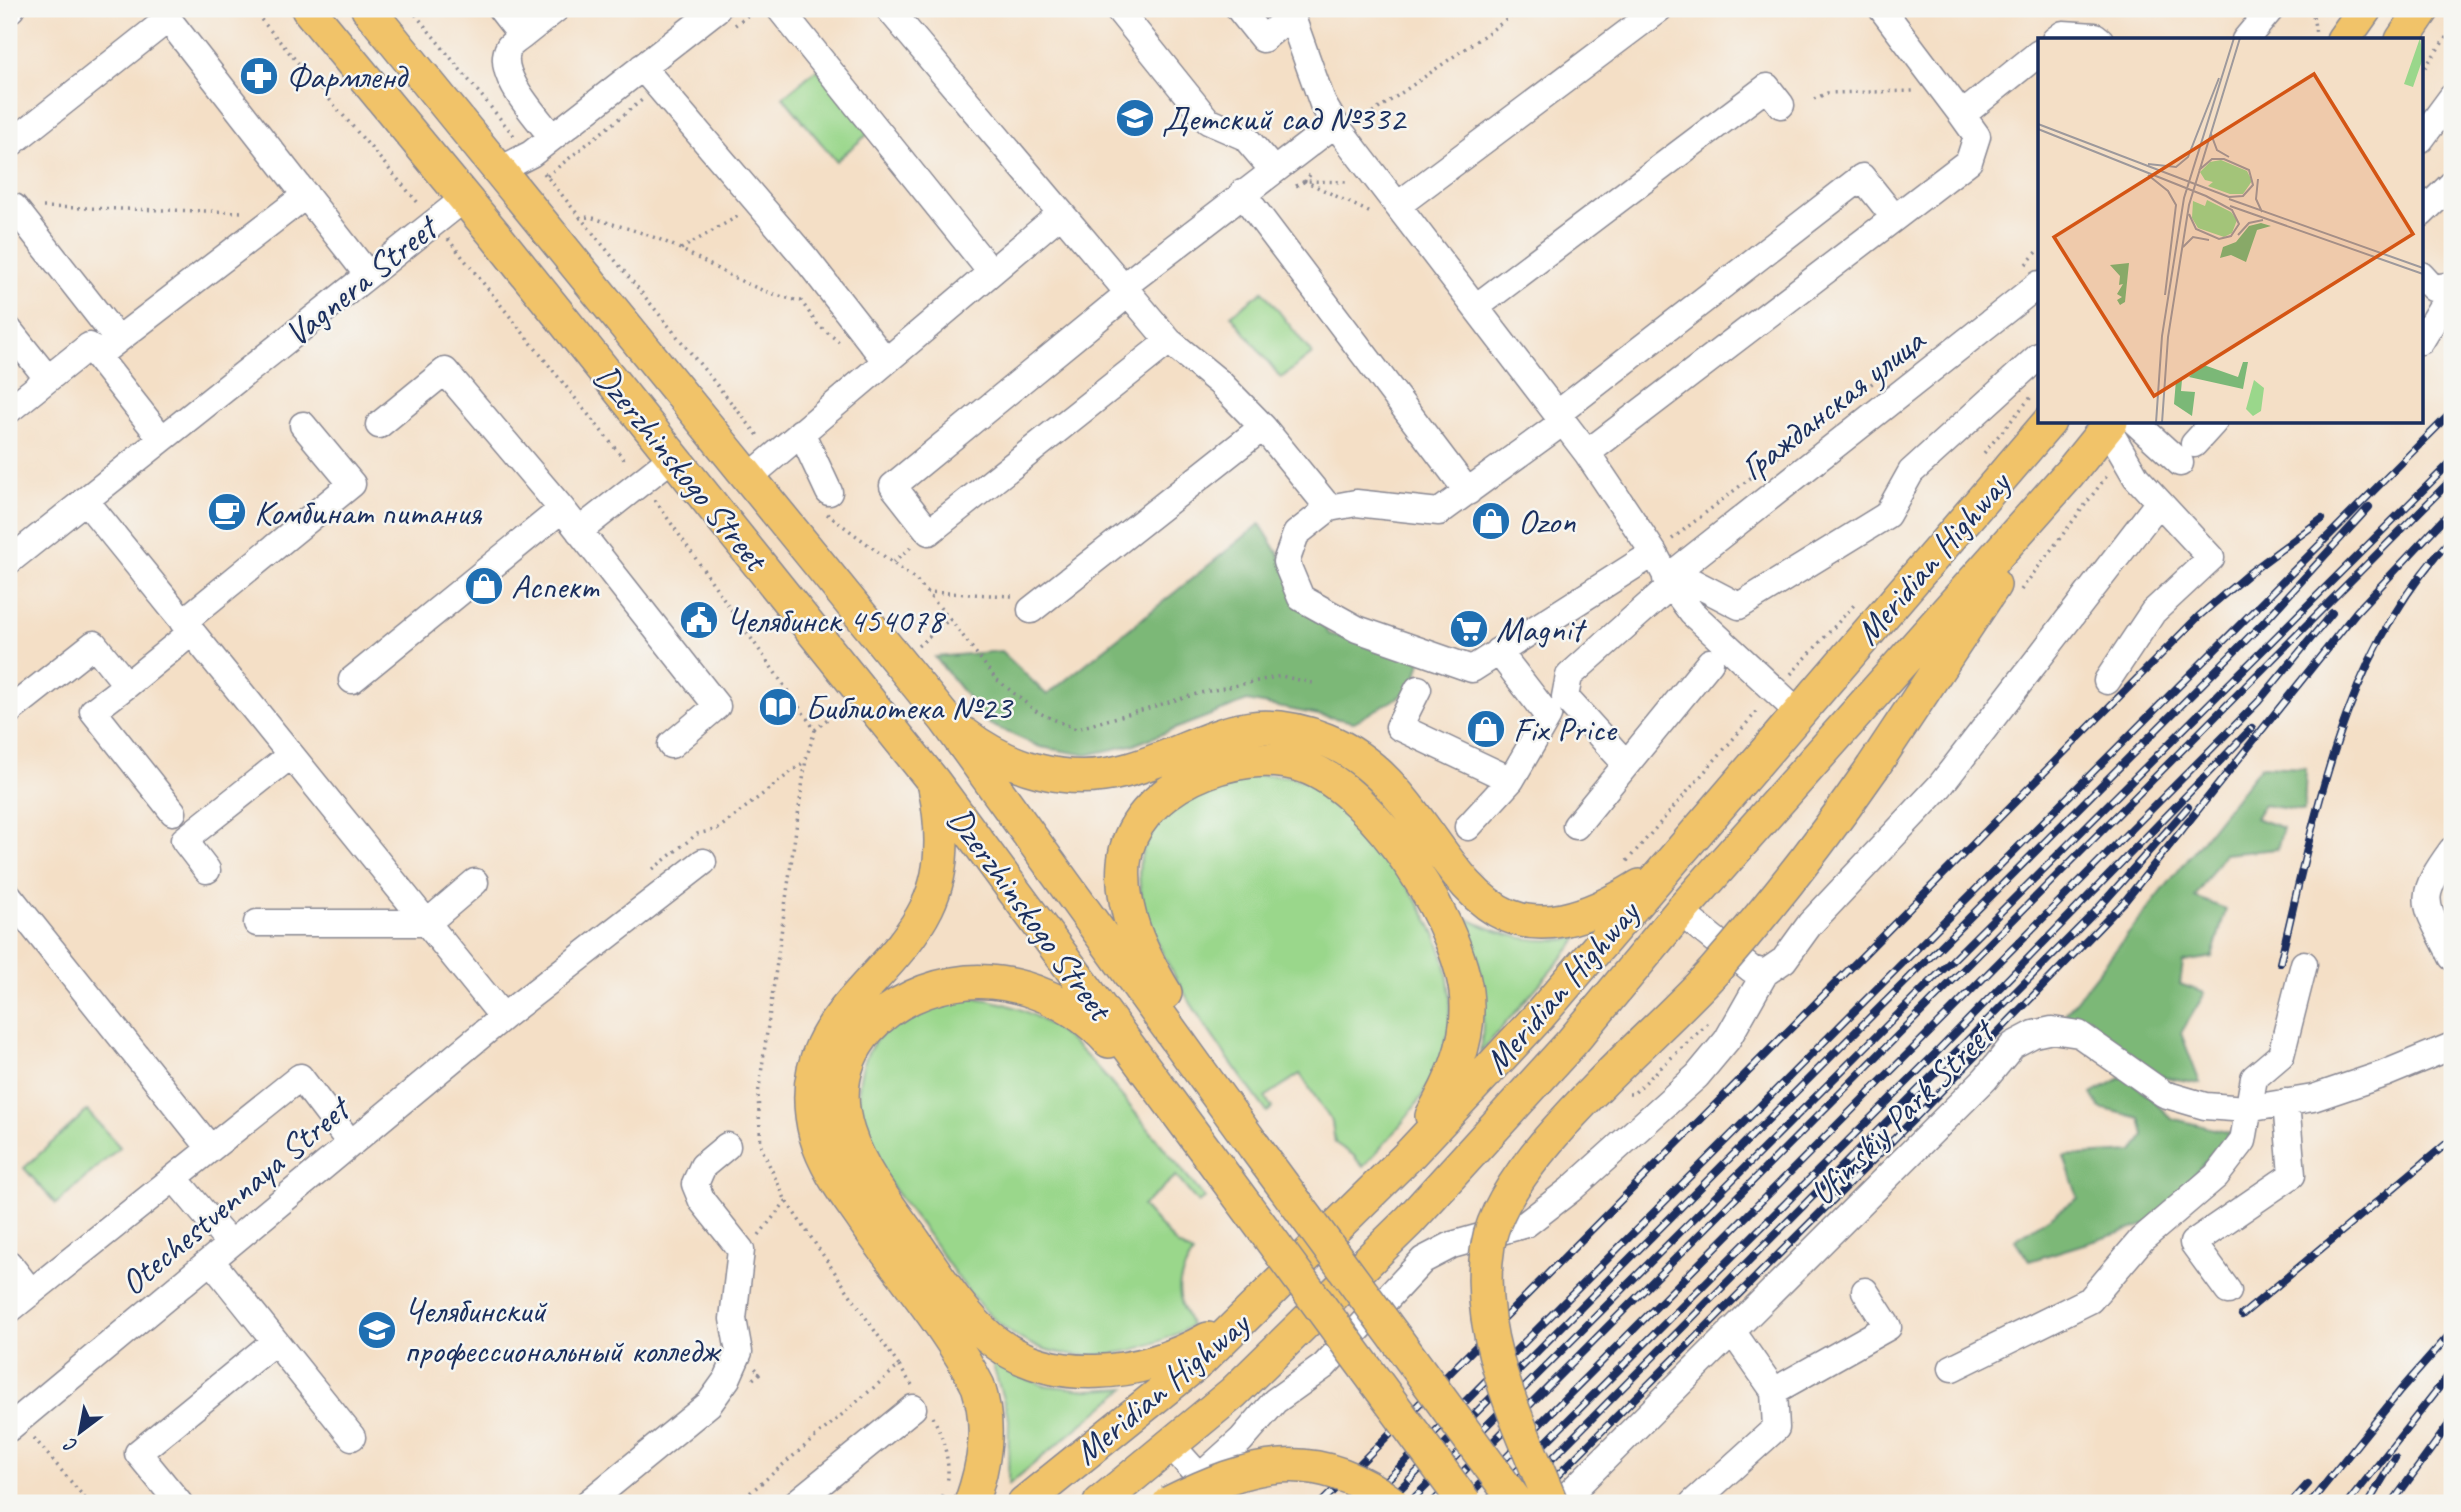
<svg xmlns="http://www.w3.org/2000/svg" width="2461" height="1512" font-family="Caveat,sans-serif">
	<style>
		.green { fill: #9ad78b; stroke: #5a8374; stroke-width: 2 }
		.forest { fill: #7bb877; stroke: #4b746a; stroke-width: 2 }
		.lines { fill: none; stroke-linecap: round; stroke-linejoin: round }
		.minor-casing { stroke: #888792; stroke-width: 29 }
		.major-casing { stroke: #888792; stroke-width: 36 }
		.path { stroke: #888792; stroke-width: 3.5; stroke-dasharray: 2 5; stroke-linecap: butt }
		.minor { stroke: #fff; stroke-width: 26 }
		.major { stroke: #f1c369; stroke-width: 33 }
		.rail-casing { stroke: #1b2f5e; stroke-width: 8 }
		.rail { stroke: #f6f6f2; stroke-width: 5; stroke-dasharray: 16; stroke-linecap: butt }
		.major-bridge-casing { stroke: #888792; stroke-width: 36; stroke-linecap: butt }
		.major-bridge { stroke: #f1c369; stroke-width: 33 }
		.labels { text-anchor: middle; stroke-width: 5; stroke-linejoin: round; paint-order: stroke }
		.poi-label { font-size: 35px; fill: #1b2f5e; stroke: #f6f6f2; text-anchor: start }
		.street-label { font-size: 35px; fill: #1b2f5e; stroke: #f6f6f2 }
		.inset-road { fill: none; stroke: #9d999c; stroke-width: 2 }
		.view { fill: #d45514; fill-opacity: 0.15; stroke: #d45514; stroke-width: 3.5 }
		.inset-edge { fill: none; stroke: #1b2f5e; stroke-width: 3.5 }
	</style>
	<rect width="100%" height="100%" fill="#f6f6f2"/>
	<filter id="ink" filterUnits="userSpaceOnUse"><feTurbulence type="fractalNoise" baseFrequency=".0143" numOctaves="2"/><feDisplacementMap in="SourceGraphic" scale="14" xChannelSelector="R" yChannelSelector="G"/><feConvolveMatrix kernelMatrix="1 2 1 2 8 2 1 2 1" color-interpolation-filters="sRGB"/></filter>
	<filter id="wash" filterUnits="userSpaceOnUse"><feTurbulence type="fractalNoise" baseFrequency=".00686" numOctaves="4" result="noise"/><feDisplacementMap in="SourceGraphic" scale="28" xChannelSelector="R" yChannelSelector="G"/><feGaussianBlur stdDeviation="1.57" result="paint"/><feColorMatrix in="noise" values="0 0 0 0 0 0 0 0 0 0 0 0 0 0 0 0 0 1.4 0 .05"/><feComposite in="paint" operator="in"/></filter>
	<g filter="url(#wash)">
		<rect width="100%" height="100%" fill="#f4dfc6"/>
		<path class="green" d="M817 69 869 133 836 161 783 97Z
			M1263 291 1312 354 1281 378 1231 315Z
			M1236 776C1253 776 1278 773 1295 778 1341 791 1416 890 1435 934 1448 963 1454 1002 1448 1033 1438 1087 1399 1128 1363 1167L1353 1155 1335 1143 1332 1122 1300 1074 1265 1097 1272 1108 1267 1112C1226 1055 1129 933 1140 862 1142 848 1150 834 1158 823 1177 799 1209 788 1236 776Z
			M1466 918C1502 936 1539 946 1580 937L1480 1053C1488 1004 1481 964 1466 918Z
			M974 998C1047 1004 1090 1057 1133 1110 1157 1139 1181 1169 1205 1198L1198 1203 1176 1176 1142 1206 1177 1245 1193 1254C1174 1284 1176 1294 1191 1326 1143 1353 1086 1366 1033 1345 987 1326 956 1275 928 1235 906 1204 874 1170 864 1132 855 1102 856 1062 879 1037 886 1030 897 1025 905 1019 912 1014 920 1007 927 1004 940 998 960 1000 974 998Z
			M87 1111 120 1147 56 1204 24 1168Z
			M992 1362 1042 1385 1088 1390 1126 1388 1008 1485 1009 1419Z"/>
		<path class="forest" d="M1260 524 1329 634 1422 658 1413 689 1354 722 1247 701 1136 744 1087 755 1040 747 989 724 935 657 1001 651 1047 695Z
			M2261 766 2306 768 2304 811 2263 805 2255 818 2283 828 2277 849 2224 854 2195 897 2226 909 2212 957 2183 962 2180 984 2205 993 2181 1033 2200 1083 2159 1076 2065 1014Z
			M2126 1075 2171 1118 2230 1133 2152 1223 2029 1261 2015 1240 2078 1198 2064 1156 2133 1152 2144 1136 2140 1118 2100 1108 2092 1094Z"/>
	</g>
	<g filter="url(#ink)">
		<g class="lines">
			<g class="minor-casing">
				<path id="minor" d="M501 9 522 36 556 9
					M780 9 991 272
					M889 9 1169 341 1220 383 1263 427 1329 508 1356 503 1439 512 1563 422
					M1118 9 1208 121 1245 137 1273 170
					M1239 9 1263 39 1293 14
					M1289 9 1323 104 1335 124 1587 453 1654 553 1671 585 1692 613 1799 713
					M1882 9 1962 115
					M9 10 11 9
					M522 36C518 39 512 43 509 47 494 73 537 117 552 137
					M2055 40 2063 34 2095 36 2100 40
					M2245 40 2271 9
					M642 67 807 260 885 360
					M2421 139 2452 97
					M9 145 168 19 368 275
					M500 170 531 154 717 9
					M1242 193 1468 492
					M1398 205 1659 9
					M9 206 14 207 118 340
					M2421 214 2452 184
					M2421 275 2433 288 2452 285
					M1124 286 1335 124
					M1130 292 893 486 929 532 1169 341
					M1476 307 1767 87 1781 105
					M9 330 48 379
					M2421 341 2452 290
					M97 356 306 195
					M9 410 89 346 162 439
					M1557 414 1862 177 1894 217
					M2135 422 2180 463
					M379 425 445 371 562 509 717 706 671 745
					M2107 427 2136 477 2211 558 2153 612 2107 681
					M801 432 829 492
					M2194 444 2214 422
					M1587 453 1969 161 1977 136 1962 115 2039 53
					M747 479 1059 215
					M85 500 503 1017
					M1329 508 1296 534 1286 562 1301 598 1357 629 1472 669 1654 553
					M579 531 673 457
					M9 561 465 198
					M1666 579 2039 284
					M1031 610 1263 427
					M183 622 352 484 303 425
					M352 680 562 509
					M127 685 93 711 173 812
					M1418 689 1399 727 1511 780 1548 716 1498 651
					M9 711 94 644 127 685 192 632
					M1626 764 1565 697 1569 676 1671 585 1689 580 1739 606 1887 515 1911 472 2039 356
					M1576 826 1710 662
					M1468 827 1511 780
					M2452 850C2414 902 2425 902 2452 957
					M207 870 184 840 291 755
					M9 896 210 1148
					M1680 912 1751 969 1765 973 1784 960 1810 924 1940 786 2159 502
					M257 923H427L475 882
					M175 1179 230 1244
					M211 1261 352 1437
					M9 1264 31 1292
					M2228 1291 2193 1243 2292 1175 2286 1102
					M9 1310 300 1077 351 1144
					M1952 1368 2090 1300 2142 1239 2216 1176 2243 1141 2254 1078 2281 1055 2304 964
					M1774 1391 1888 1327 1865 1291
					M9 1428 503 1017 703 862
					M1172 1446 1223 1503
					M1200 1477 1241 1440 1275 1401 1324 1366 1423 1260 1452 1245 1526 1224 1570 1190 1697 1076 1727 1040 1765 973
					M179 1503 138 1453 275 1341
					M588 1503 709 1404 727 1379 739 1352 733 1319 741 1250 702 1201 695 1184 703 1166 727 1146
					M796 1503 913 1408
					M1560 1503 1985 1079 2013 1045 2034 1034 2052 1030 2079 1034 2164 1094 2205 1106 2247 1109 2313 1098 2384 1074 2452 1046
					M1693 1503 1776 1428 1774 1391 1732 1331"/>
			</g>
			<g class="major-casing">
				<path id="major" d="M308 9 495 235 933 781 1219 1169
					M368 9 946 720 1254 1146
					M2343 40 2365 9
					M2402 40 2423 9
					M964 734C1010 769 1067 786 1124 771 1202 751 1239 705 1326 740 1459 793 1448 1006 1640 886
					M1873 767 1994 585
					M935 787C943 826 945 871 927 907 886 990 787 1023 816 1136 825 1168 845 1193 863 1219 900 1273 949 1328 978 1386 991 1426 985 1464 971 1503
					M1165 993C1142 954 1120 910 1124 863 1131 788 1239 744 1303 766 1375 790 1467 932 1467 1006 1468 1046 1451 1082 1432 1116
					M1109 1041C1075 1003 1019 978 967 982 889 990 822 1049 848 1132 861 1172 890 1208 914 1241 936 1273 959 1311 989 1337 1050 1389 1143 1376 1208 1339
					M1024 1503 1200 1361 1411 1153 1539 1016 2049 422
					M1100 1503 1233 1393 1409 1221 1572 1042 1680 912 2069 474 2111 422"/>
			</g>
			<path class="path" d="M252 9 419 204
				M411 9 515 137
				M2312 9 2316 34
				M735 25 756 9
				M2421 73 2452 29
				M1814 99 1827 93 1915 91
				M1361 121 1522 9
				M544 173 760 438
				M1310 175 1305 181 1373 214
				M547 176 642 100
				M1296 186 1305 181 1350 182
				M43 207 245 212
				M579 218 590 217C621 227 653 234 682 250 723 271 756 293 801 301L818 325 839 342
				M448 239 627 463
				M681 249 740 215
				M2026 264 2039 250
				M1984 453 2031 397
				M655 500 815 730 806 759 758 1095 761 1147 786 1201 899 1366 738 1503
				M827 514 916 580 950 619
				M1672 539 1920 346
				M893 562 911 547
				M2021 590 2109 473
				M926 592 1012 596
				M918 646 950 619 995 678 1037 712 1076 729 1200 693 1281 676 1313 683
				M1791 674 1854 605
				M815 730 840 708
				M1627 861 1760 708
				M653 869 697 834 718 829 805 761
				M1629 1094H1633L1708 1023
				M759 1235 786 1201
				M899 1366 912 1385
				M753 1379 760 1373 755 1368
				M933 1417C943 1437 951 1462 947 1484
				M34 1438 89 1503
				M940 1503 944 1494"/>
			<use href="#minor" class="minor"/>
			<use href="#major" class="major"/>
			<g class="rail-casing">
				<path id="rail" d="M2280 963C2316 814 2343 653 2452 538
					M2242 1315 2452 1139
					M1321 1503 2199 616 2248 574 2322 519
					M1364 1503 2452 412
					M1386 1503 2264 622 2369 507
					M1409 1503 2452 461
					M1432 1503 2452 479
					M1461 1503 2258 702 2332 613
					M1485 1503 1938 1051 2252 728
					M1508 1503 2095 912 2188 807
					M1530 1503 1917 1116 2125 901 2357 611 2452 510
					M2291 1503 2308 1484
					M2310 1503 2400 1391 2452 1332
					M2348 1503 2452 1371
					M2368 1503 2395 1458
					M2392 1503 2452 1420"/>
			</g>
			<use href="#rail" class="rail"/>
			<g class="major-bridge-casing">
				<path id="major-bridge" d="M1254 1146 1517 1503
					M1219 1169 1465 1503
					M1169 1503C1250 1463 1314 1444 1392 1503
					M1551 1503C1519 1423 1473 1333 1488 1245 1502 1159 1654 1038 1714 971 1771 906 1824 838 1873 767"/>
			</g>
			<use href="#major-bridge" class="major-bridge"/>
		</g>
	</g>
	<defs>
		<g id="pharmacy-disc" transform="scale(2.0125)"><circle r="9.5" fill="#1f6fb2" stroke="#f6f6f2"/><path d="M-2-6h4v4h4v4h-4v4h-4v-4h-4v-4h4Z" fill="#fff"/></g>
		<g id="school-disc" transform="scale(2.0125)"><circle r="9.5" fill="#1f6fb2" stroke="#f6f6f2"/><path d="M0-5L7-2L0 1L-7-2ZM-4 1L0 2.5L4 1V4Q0 6-4 4Z" fill="#fff"/></g>
		<g id="cafe-disc" transform="scale(2.0125)"><circle r="9.5" fill="#1f6fb2" stroke="#f6f6f2"/><path d="M-5.5-4.5H6V0H3Q3 3.5 0 3.5H-2.5Q-5.5 3.5-5.5 0ZM3-3.2v2h1.7v-2ZM-6 4.5H4V6H-6Z" fill="#fff"/></g>
		<g id="shop-disc" transform="scale(2.0125)"><circle r="9.5" fill="#1f6fb2" stroke="#f6f6f2"/><path d="M-5-2.5h2.3a2.7 3.5 0 0 1 5.4 0H5L5.5 6h-11ZM-1.5-2.5h3a1.5 2.3 0 0 0-3 0Z" fill="#fff"/></g>
		<g id="civic-disc" transform="scale(2.0125)"><circle r="9.5" fill="#1f6fb2" stroke="#f6f6f2"/><path d="M-.6-6.5H3V-4.5H.6V-3L4-1V1h2V6H-6V1h2V-1L-.6-3ZM-1.2 2.5V6h2.4V2.5Z" fill="#fff"/></g>
		<g id="supermarket-disc" transform="scale(2.0125)"><circle r="9.5" fill="#1f6fb2" stroke="#f6f6f2"/><path d="M-6-5.5h2.5l.6 2H6L4.5 2H-2.5L-4.4-4H-6ZM-1.5 3.2a1.3 1.3 0 1 0 .1 0ZM3 3.2a1.3 1.3 0 1 0 .1 0Z" fill="#fff"/></g>
		<g id="library-disc" transform="scale(2.0125)"><circle r="9.5" fill="#1f6fb2" stroke="#f6f6f2"/><path d="M-6-4Q-3-5.5-.7-3.5V5Q-3 3-6 4ZM6-4Q3-5.5 .7-3.5V5Q3 3 6 4Z" fill="#fff"/></g>
		<g id="university-disc" transform="scale(2.0125)"><circle r="9.5" fill="#1f6fb2" stroke="#f6f6f2"/><path d="M0-5L7-2L0 1L-7-2ZM-4 1L0 2.5L4 1V4Q0 6-4 4Z" fill="#fff"/></g>
	</defs>
	<g fill-rule="evenodd">
		<use href="#pharmacy-disc" x="259" y="76"/>
		<use href="#school-disc" x="1135" y="118"/>
		<use href="#cafe-disc" x="227" y="512"/>
		<use href="#shop-disc" x="1491" y="521"/>
		<use href="#shop-disc" x="484" y="586"/>
		<use href="#civic-disc" x="699" y="620"/>
		<use href="#supermarket-disc" x="1469" y="629"/>
		<use href="#library-disc" x="778" y="707"/>
		<use href="#shop-disc" x="1486" y="729"/>
		<use href="#university-disc" x="377" y="1330"/>
	</g>
	<g class="labels">
		<g class="poi-label">
			<text x="286" y="88">Фармленд</text>
			<text x="1162" y="130">Детский cад №332</text>
			<text x="254" y="524">Комбинат питания</text>
			<text x="1518" y="533">Ozon</text>
			<text x="511" y="598">Аспект</text>
			<text x="726" y="632">Челябинск 454078</text>
			<text x="1496" y="641">Magnit</text>
			<text x="805" y="719">Библиотека №23</text>
			<text x="1513" y="741">Fix Price</text>
			<text x="404" y="1322">Челябинский<tspan x="404" dy="40">профессиональный колледж</tspan></text>
		</g>
		<g class="street-label">
			<text transform="translate(360 281) rotate(-39)" y="12">Vagnera Street</text>
			<text transform="translate(1832 404) rotate(-38)" y="12">Гражданская улица</text>
			<text transform="translate(681 467) rotate(51)" y="12">Dzerzhinskogo Street</text>
			<text transform="translate(1932 558) rotate(-49)" y="12">Meridian Highway</text>
			<text transform="translate(1030 913) rotate(54)" y="12">Dzerzhinskogo Street</text>
			<text transform="translate(1561 987) rotate(-49)" y="12">Meridian Highway</text>
			<text transform="translate(1901 1113) rotate(-45)" y="12">Ufimskiy Park Street</text>
			<text transform="translate(234 1196) rotate(-40)" y="12">Otechestvennaya Street</text>
			<text transform="translate(1161 1388) rotate(-40)" y="12">Meridian Highway</text>
		</g>
	</g>
	<g transform="translate(2038 38)">
		<rect width="385" height="385" fill="#f4dfc6"/>
		<path d="M382 0 385 20 375 49 366 46ZM183 122 209 133 214 143 205 156H192L170 148 175 144 167 142 162 134 172 124ZM169 162 193 174 199 182 194 195 186 199 160 190 154 180 155 163 167 168ZM216 342 226 350 223 373 215 378 208 371Z" fill="#9ad78b"/>
		<path d="M223 185 233 188 219 192 208 224 193 217 182 220 185 209 198 204 211 188ZM91 225 87 264 82 267 79 262 84 259 79 256 85 246 81 247 82 238 72 227ZM205 324H210L205 351 151 339 163 326 200 339ZM138 342H144L143 353 157 354 154 378 136 366Z" fill="#7bb877"/>
		<path class="inset-road" d="M0 86 191 159 205 158 215 147 211 132 186 121H174L161 132M0 91 168 158 194 172 201 186 193 198 181 201 158 191 151 176M173 96 179 112 191 119M110 126 138 129 150 119 181 40M110 137 130 153 138 167 127 257M220 141 218 161 224 174M191 161 385 230M192 168 385 236M200 197 211 185 225 182M145 209 155 199 171 202M118 385 124 298 146 160 196 0M124 385 130 299 151 167 202 0"/>
		<path class="view" d="M276 36 375 196 116 358 16 199Z"/>
		<rect width="385" height="385" class="inset-edge"/>
	</g>
	<rect width="2461" height="1512" fill="none" stroke="#f6f6f2" stroke-width="35"/>
	<g transform="translate(80 1432) rotate(212)" stroke="#f6f6f2" stroke-width="5" paint-order="stroke">
	<path d="M0-5L12 26L0 18L-12 26Z" fill="#1b2f5e"/>
	<text y="-10" font-size="19" font-weight="bold" text-anchor="middle" fill="#1b2f5e">С</text>
	</g>
</svg>
